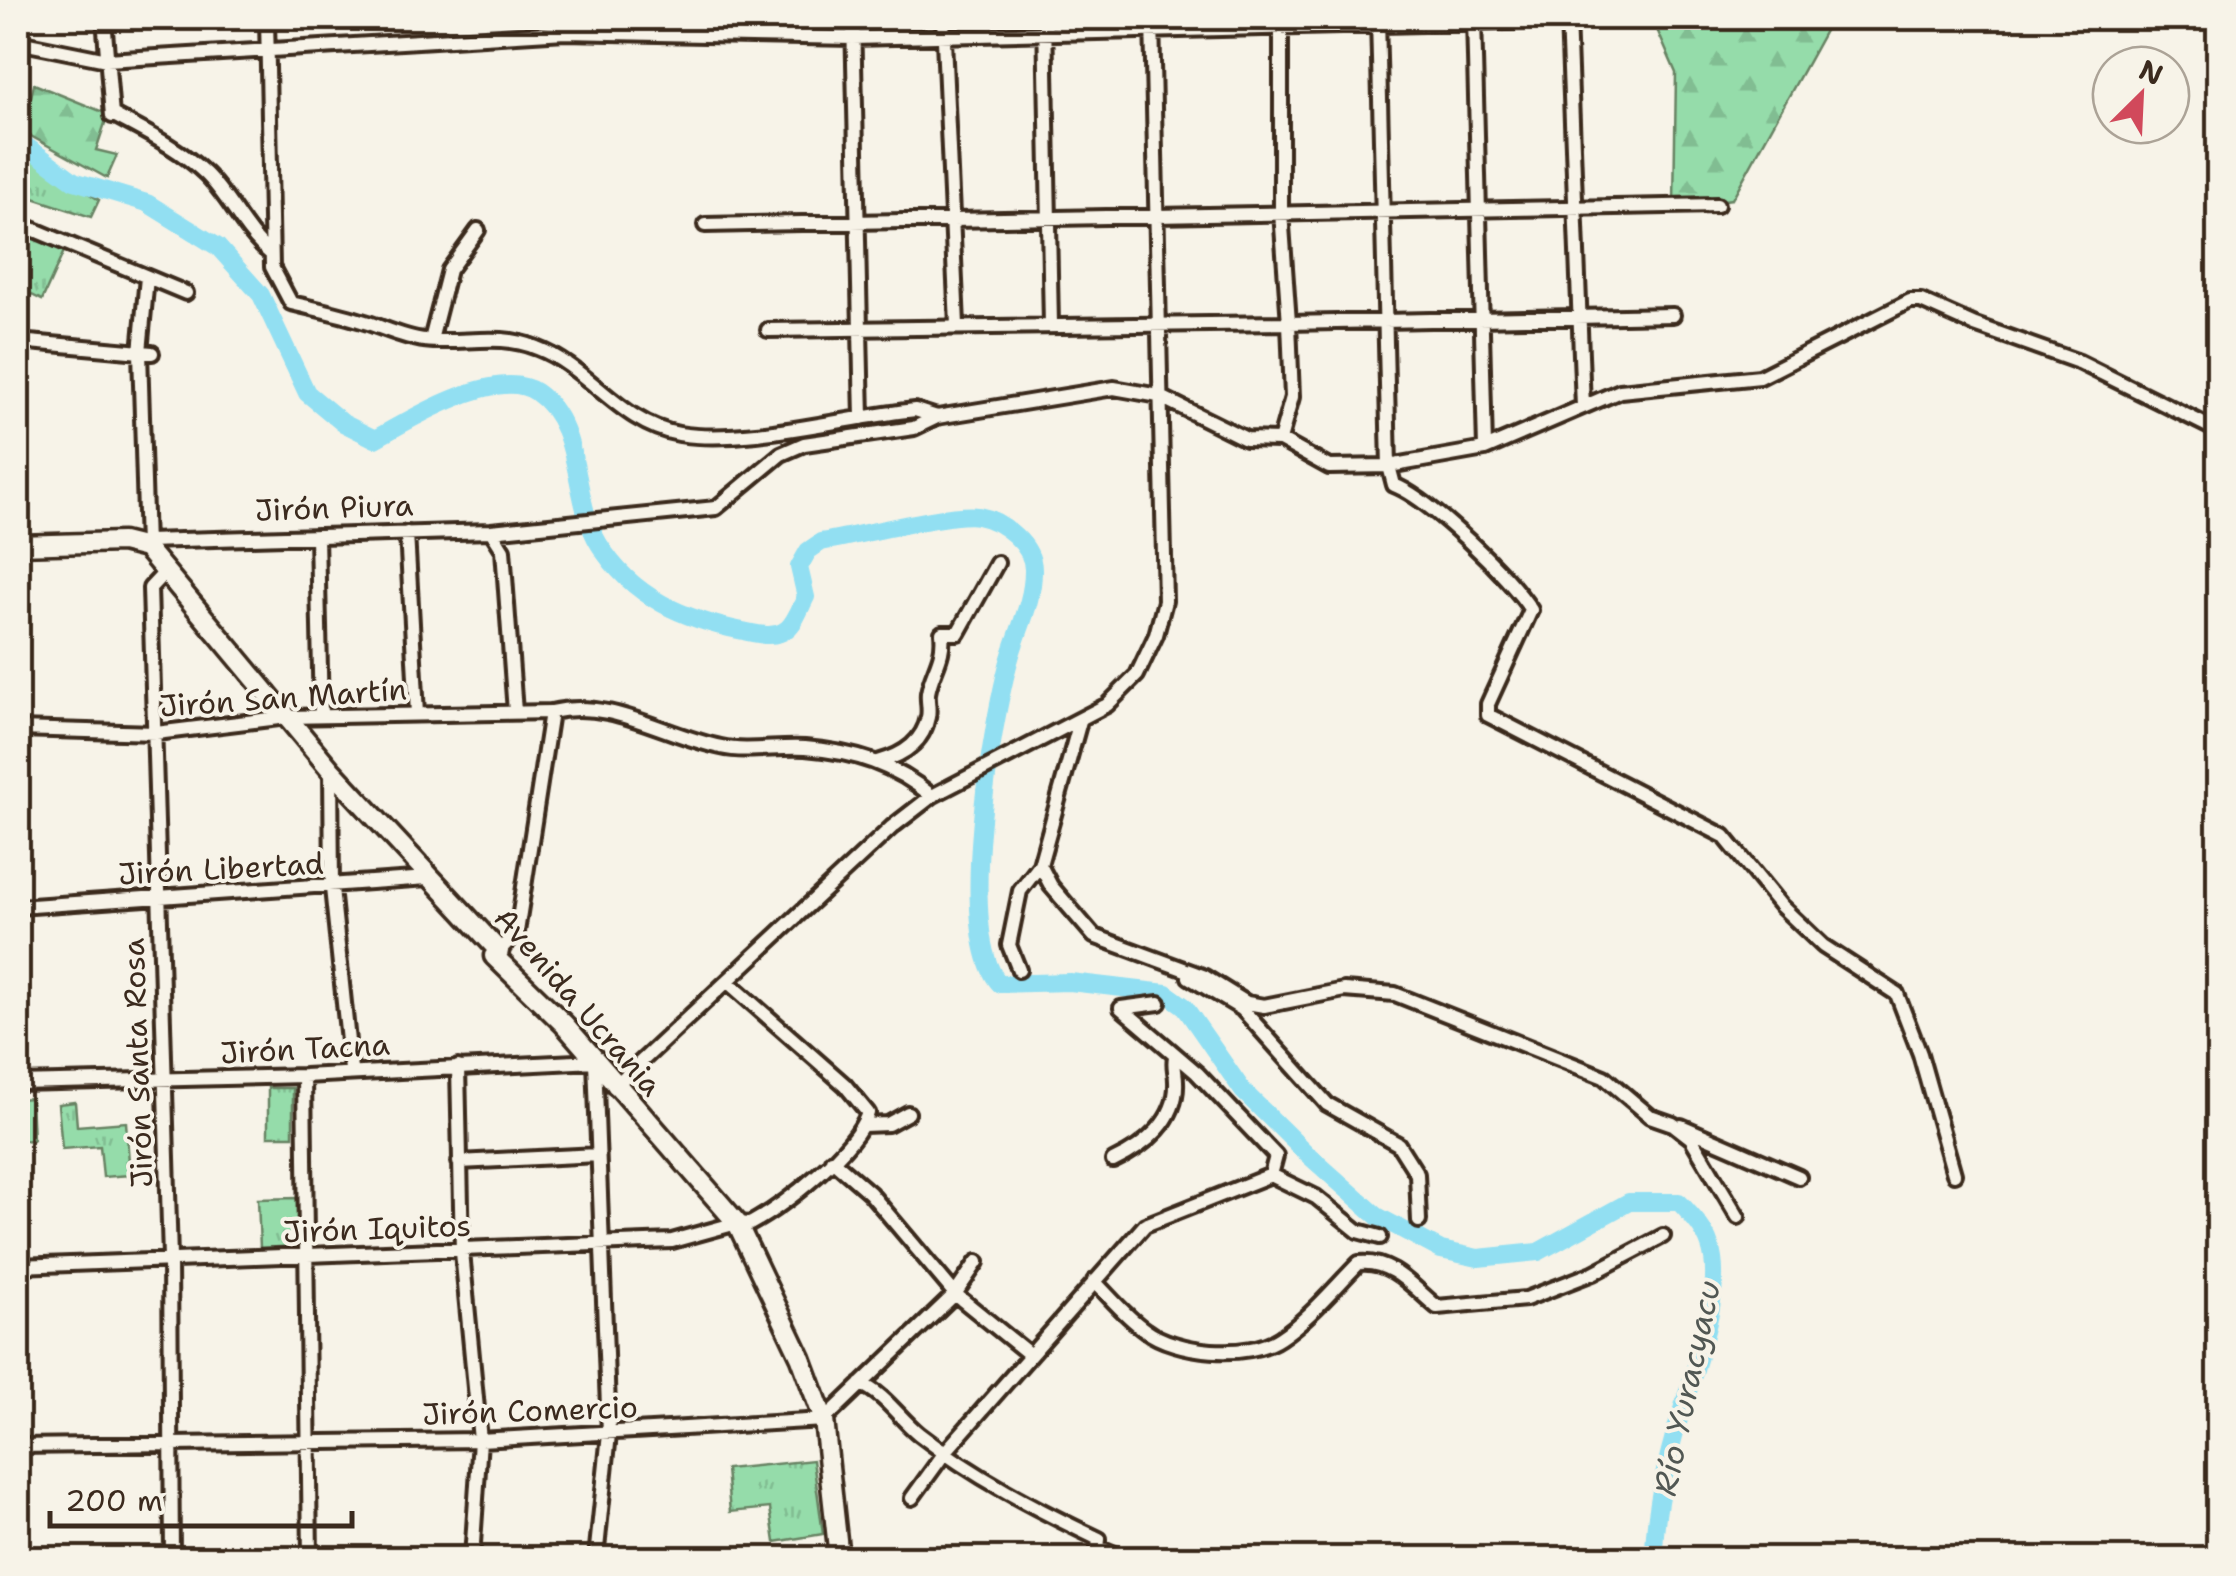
<svg xmlns="http://www.w3.org/2000/svg" width="2236" height="1576" font-family="'Shantell Sans',sans-serif">
	<style>
		.grass { fill: url(#grass-tufts); stroke: #688364; stroke-width: 2.5 }
		.forest { fill: url(#forest-firs); stroke: #688364; stroke-width: 2.5 }
		.lines { fill: none; stroke-linecap: round; stroke-linejoin: round }
		.river { stroke: #92dff2; stroke-width: 18 }
		.minor-casing { stroke: #3b2a1e; stroke-width: 20 }
		.secondary-casing { stroke: #3b2a1e; stroke-width: 25 }
		.minor { stroke: #f7f3e8; stroke-width: 12 }
		.secondary { stroke: #f7f3e8; stroke-width: 18 }
		.labels { text-anchor: middle; stroke-width: 8; stroke-linejoin: round; paint-order: stroke }
		.street-label { font-size: 30px; fill: #3b2a1e; stroke: #f7f3e8 }
		.water-label { font-size: 32px; font-style: italic; fill: #515753; stroke: #f7f3e8 }
	</style>
	<defs>
		<pattern id="grass-tufts" width="24" height="20" patternUnits="userSpaceOnUse" patternTransform="scale(2.5)"><rect width="24" height="20" fill="#95dcaa"/><path d="M3 7l-1-3M5 7V3M7 7l1-3M15 17l-1-3M17 17v-4M19 17l1-3" fill="none" stroke="#81bd92"/></pattern>
		<pattern id="forest-firs" width="22" height="20" patternUnits="userSpaceOnUse" patternTransform="scale(2.5)"><rect width="22" height="20" fill="#95dcaa"/><path d="M5 1l3.5 6h-7zM16 11l3.5 6h-7z" fill="#81bd92"/></pattern>
	</defs>
	<rect width="100%" height="100%" fill="#f7f3e8"/>
	<filter id="ink" filterUnits="userSpaceOnUse"><feTurbulence type="fractalNoise" baseFrequency=".01" numOctaves="2"/><feDisplacementMap in="SourceGraphic" scale="20" xChannelSelector="R" yChannelSelector="G"/><feConvolveMatrix kernelMatrix="1 2 1 2 8 2 1 2 1" color-interpolation-filters="sRGB"/></filter>
	<g filter="url(#ink)">
		<path class="grass" d="M18 148 99 200 91 217 18 193Z
			M30 235 65 249 42 300 18 288V261Z
			M268 1088H293V1136H268Z
			M31 1098 33 1140 19 1141 18 1146V1099Z
			M75 1102 77 1126 126 1122 130 1175 103 1177 100 1146 62 1149 58 1104Z
			M297 1198 299 1246 260 1248 258 1199Z
			M813 1460 823 1534 775 1542 770 1508 730 1512 726 1469Z"/>
		<path class="forest" d="M1652 18H1832L1732 199 1674 206 1676 73Z
			M34 84 108 114 96 150 117 155 107 178 18 129V95L31 97Z"/>
		<g class="lines">
			<path class="river" d="M18 140 74 181 147 203 218 247 261 295 307 393 343 423 375 439C410 419 498 366 536 392 584 425 571 499 599 544 632 598 686 620 743 631 757 634 775 639 787 629 795 623 801 606 806 597L799 567 808 551 821 542C854 537 953 511 978 516 1002 520 1034 545 1033 571 1033 602 1018 630 1010 658 992 720 955 937 1000 984L1070 982 1166 993 1184 1006 1243 1091 1306 1153 1377 1216 1441 1250 1478 1258 1538 1252 1629 1202H1679C1692 1216 1704 1228 1710 1246 1727 1296 1687 1387 1674 1436 1663 1475 1654 1518 1654 1558"/>
			<g class="minor-casing">
				<path id="minor" d="M104 18 112 116
					M267 18 272 267 291 303C316 309 341 314 365 322 384 328 405 338 424 340 463 345 498 332 537 348 590 368 620 424 679 434 746 445 846 417 915 410L937 417 1114 388 1159 396 1246 439 1280 440 1329 467 1389 466 1485 449 1620 391 1760 377 1910 301H1921L1975 325 2079 362 2218 431
					M853 18 862 418
					M943 18 957 325
					M1045 18 1051 325
					M1281 18V212L1289 323 1673 315
					M1378 18 1389 466 1394 485C1430 499 1510 577 1531 610L1488 704V715L1724 836 1781 906 1823 946 1897 994 1920 1054 1954 1174
					M1474 18 1485 449
					M1568 18 1583 407
					M18 42 107 60 565 32 853 38 1625 19
					M112 114C145 132 179 148 206 174 231 199 243 231 271 254
					M18 223 186 293
					M705 225 1717 205
					M768 330 1289 323 1292 397 1280 440
					M431 340 449 270 478 230
					M18 341 152 353
					M491 531 503 550 515 712
					M407 533 417 714
					M317 536 321 716
					M146 541 491 531 716 508 781 454 804 444 914 428 937 417
					M146 546 140 352 147 277
					M165 572 150 588 170 1258 172 1558
					M18 729 156 733 287 717 551 712C612 698 662 735 721 747 748 753 778 746 805 748 855 752 894 764 932 796
					M878 762C901 756 923 743 928 717 930 709 927 701 928 693 932 670 945 658 942 633H958L997 563
					M331 770 332 888 351 1070
					M1040 865 1051 886 1094 936 1205 977 1247 1003 1264 1006 1344 990 1395 994 1604 1077 1650 1116 1673 1124 1691 1138 1738 1217
					M18 907 428 878
					M499 951 517 932 551 712
					M1019 970 1009 945 1020 891 1040 865 1080 721
					M1189 977 1242 1009 1327 1104 1398 1144 1417 1174 1419 1221
					M458 1067 462 1252 480 1440 472 1558
					M304 1076 310 1558
					M18 1083 304 1076 595 1061 609 1434 596 1558
					M614 1087 892 827 932 796 1107 705 1137 675 1156 635 1165 601 1152 18
					M864 1125 888 1124 908 1113
					M1681 1126 1799 1177
					M832 1160 870 1193 955 1294 1029 1354
					M1113 1161C1145 1146 1178 1120 1176 1081 1176 1072 1173 1066 1175 1057
					M459 1162 598 1155
					M1271 1175 1316 1197 1358 1231 1380 1237
					M18 1266 672 1241 737 1223 750 1224C785 1205 855 1150 868 1113L845 1085 728 982
					M1094 1281C1110 1297 1126 1317 1145 1330 1175 1353 1248 1360 1280 1338 1310 1318 1334 1288 1359 1263 1391 1259 1414 1288 1437 1307L1526 1299 1593 1273 1663 1236
					M861 1384C885 1394 899 1418 919 1434 974 1477 1036 1509 1099 1539L1097 1558
					M18 1446 480 1440 824 1420 955 1294 977 1262
					M912 1498 946 1451 1145 1225 1271 1175 1276 1156 1197 1073 1121 1008 1159 1003
					M1098 1547 1124 1558"/>
			</g>
			<g class="secondary-casing">
				<path id="secondary" d="M18 545 122 542 146 548 331 770 499 951 494 956 564 1024 737 1223 801 1358 824 1420 839 1558"/>
			</g>
			<use href="#minor" class="minor"/>
			<use href="#secondary" class="secondary"/>
		</g>
	</g>
	<g class="labels">
		<g class="street-label">
			<text transform="translate(334 508) rotate(-2)" y="10">Jirón Piura</text>
			<text transform="translate(283 698) rotate(-4)" y="10">Jirón San Martín</text>
			<text transform="translate(221 869) rotate(-3)" y="10">Jirón Libertad</text>
			<text transform="translate(578 1002) rotate(49)" y="10">Avenida Ucrania</text>
			<text transform="translate(305 1049) rotate(-3)" y="10">Jirón Tacna</text>
			<text transform="translate(138 1063) rotate(-92)" y="10">Jirón Santa Rosa</text>
			<text transform="translate(377 1229) rotate(-2)" y="10">Jirón Iquitos</text>
			<text transform="translate(530 1411) rotate(-2)" y="10">Jirón Comercio</text>
		</g>
		<g class="water-label">
			<text transform="translate(1687 1388) rotate(-78)" y="11">Río Yuracyacu</text>
		</g>
	</g>
	<rect width="2236" height="1576" fill="none" stroke="#f7f3e8" stroke-width="60"/>
	<rect x="30" y="30" width="2176" height="1516" fill="none" stroke="#3b2a1e" stroke-width="4" filter="url(#ink)"/>
	<g transform="translate(2141 95) rotate(24)"><circle r="48" fill="#f7f3e8" stroke="#aca397" stroke-width="2.5"/>
	<path d="M0-8L18 38L0 25L-18 38Z" fill="#d1495b"/>
	<text y="-15" font-size="28" font-weight="bold" text-anchor="middle" fill="#3b2a1e">N</text>
	</g>
	<path d="M50 1511v15h302v-15" fill="none" stroke="#3b2a1e" stroke-width="5"/>
	<text x="65" y="1511" font-size="30" fill="#3b2a1e" stroke="#f7f3e8" stroke-width="8" paint-order="stroke">200 m</text>
</svg>
